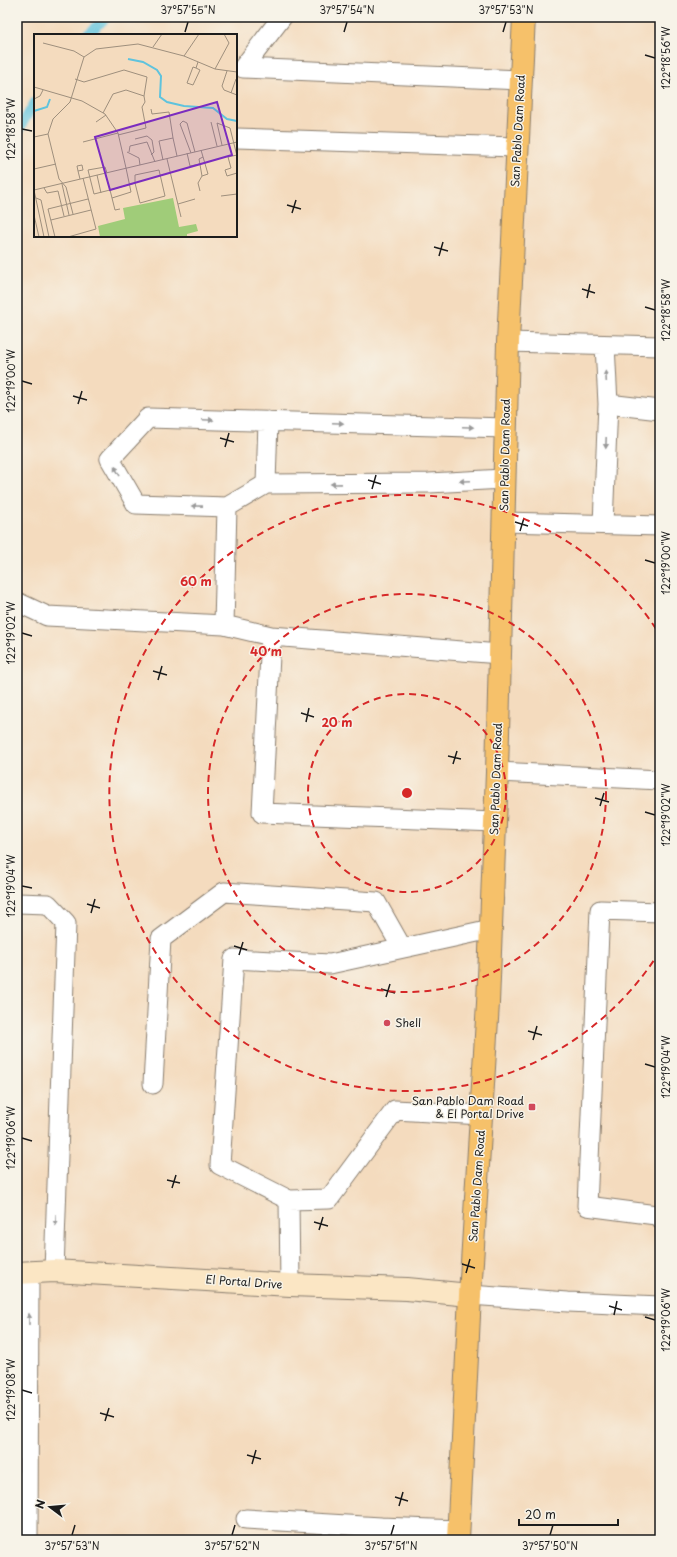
<svg xmlns="http://www.w3.org/2000/svg" width="677" height="1557" font-family="'Playpen Sans',sans-serif">
	<style>
		.lines { fill: none; stroke-linecap: round; stroke-linejoin: round }
		.stream { stroke: #5fc3dd; stroke-width: 10 }
		.lane-casing { stroke: #887c6d; stroke-width: 21 }
		.secondary-casing { stroke: #887c6d; stroke-width: 24 }
		.primary-casing { stroke: #887c6d; stroke-width: 24 }
		.lane { stroke: #fff; stroke-width: 19 }
		.secondary { stroke: #fbe6c4; stroke-width: 22 }
		.primary { stroke: #f6c16b; stroke-width: 22 }
		.oneway { fill: #999 }
		.ticks { fill: none; stroke: #1c1c1c; stroke-width: 1.5 }
		.ring { fill: none; stroke: #d62828; stroke-width: 2; stroke-dasharray: 7 5 }
		.poi-dot { fill: #d1495b; stroke: #f7f3e8; stroke-width: 1.5 }
		.labels { text-anchor: middle; stroke-width: 3; stroke-linejoin: round; paint-order: stroke }
		.street-label { font-size: 11px; fill: #1c1c1c; stroke: #f7f3e8 }
		.poi-label { font-size: 11px; fill: #1c1c1c; stroke: #f7f3e8; text-anchor: start }
		.inset-river { fill: none; stroke: #5fc3dd; stroke-width: 2 }
		.inset-road { fill: none; stroke: #9e8f7d; stroke-width: 1 }
		.view { fill: #7b2cbf; fill-opacity: 0.15; stroke: #7b2cbf; stroke-width: 2 }
		.inset-edge { fill: none; stroke: #1c1c1c; stroke-width: 2 }
		.centre { fill: #d62828; stroke: #f7f3e8; stroke-width: 2 }
		.ring-label { font-size: 12px; text-anchor: middle; font-weight: bold; fill: #d62828; stroke: #f7f3e8; stroke-width: 3; stroke-linejoin: round; paint-order: stroke }
		.neatline { fill: none; stroke: #1c1c1c; stroke-width: 1.5 }
		.ticks-label { font-size: 10px; text-anchor: middle; fill: #1c1c1c }
	</style>
	<rect width="100%" height="100%" fill="#f7f3e8"/>
	<filter id="ink" filterUnits="userSpaceOnUse"><feTurbulence type="fractalNoise" baseFrequency=".025" numOctaves="2"/><feDisplacementMap in="SourceGraphic" scale="8" xChannelSelector="R" yChannelSelector="G"/><feConvolveMatrix kernelMatrix="1 2 1 2 8 2 1 2 1" color-interpolation-filters="sRGB"/></filter>
	<filter id="wash" filterUnits="userSpaceOnUse"><feTurbulence type="fractalNoise" baseFrequency=".012" numOctaves="4" result="noise"/><feDisplacementMap in="SourceGraphic" scale="16" xChannelSelector="R" yChannelSelector="G"/><feGaussianBlur stdDeviation="0.9" result="paint"/><feColorMatrix in="noise" values="0 0 0 0 0 0 0 0 0 0 0 0 0 0 0 0 0 1.4 0 .05"/><feComposite in="paint" operator="in"/></filter>
	<g filter="url(#wash)">
		<rect width="100%" height="100%" fill="#f4dbbe"/>
		<g class="lines">
			<path class="stream" d="M87 35 107 17
				M17 133 35 102"/>
		</g>
	</g>
	<g filter="url(#ink)">
		<g class="lines">
			<g class="lane-casing">
				<path id="lane" d="M282 17 243 68 521 80
					M236 138 518 147
					M508 342 660 346
					M605 345 608 404 660 410
					M504 479 429 483 266 484 227 507 136 504 110 459 148 418 506 428
					M266 484 268 421
					M504 522 660 526
					M603 524 608 404
					M17 602 47 616 224 625 271 636
					M224 625 227 507
					M497 772 660 780
					M495 822 262 813 271 636 500 654
					M17 903 48 904 66 923 54 1271
					M660 912 600 910 587 1206 656 1215 660 1218
					M153 1084 161 939 224 892 376 902 402 948
					M289 1200 220 1165 234 959 330 964 491 929
					M290 1285 289 1200 329 1199 395 1110 482 1115
					M470 1295 568 1302 660 1306
					M246 1519 381 1527
					M28 1540 29 1272
					M381 1540V1527L458 1530"/>
			</g>
			<g class="secondary-casing">
				<path id="secondary" d="M17 1273 54 1271 290 1285 407 1289 470 1295"/>
			</g>
			<g class="primary-casing">
				<path id="primary" d="M458 1540 470 1295 488 1003 497 772 508 342 524 17"/>
			</g>
			<use href="#lane" class="lane"/>
			<use href="#secondary" class="secondary"/>
			<use href="#primary" class="primary"/>
		</g>
		<defs><path id="oneway-solid" d="M-6-.8H1V-3.2L6.5 0L1 3.2V.8H-6Z"/></defs>
		<g class="oneway">
			<use href="#oneway-solid" transform="translate(606 376) rotate(-93)"/>
			<use href="#oneway-solid" transform="translate(208 420) rotate(2)"/>
			<use href="#oneway-solid" transform="translate(338 423) rotate(2)"/>
			<use href="#oneway-solid" transform="translate(468 427) rotate(2)"/>
			<use href="#oneway-solid" transform="translate(606 443) rotate(92)"/>
			<use href="#oneway-solid" transform="translate(117 471) rotate(-120)"/>
			<use href="#oneway-solid" transform="translate(465 481) rotate(177)"/>
			<use href="#oneway-solid" transform="translate(336 484) rotate(179)"/>
			<use href="#oneway-solid" transform="translate(197 506) rotate(-179)"/>
			<use href="#oneway-solid" transform="translate(56 1220) rotate(92)"/>
			<use href="#oneway-solid" transform="translate(29 1319) rotate(-90)"/>
		</g>
	</g>
	<path class="ticks" d="M185 32 188 22M344 32 347 22M503 32 506 22M645 55 655 58M22 129 32 131M287 205 301 209M292 213 296 200M434 247 448 251M439 256 443 242M582 289 595 293M587 298 590 284M645 307 655 310M22 381 32 384M73 396 87 400M78 404 82 391M220 438 234 442M225 447 229 433M368 480 381 484M372 489 376 475M515 522 528 526M520 531 524 518M645 560 655 563M22 633 32 636M153 671 167 675M158 680 162 666M301 713 314 717M306 722 309 708M448 756 461 759M453 764 457 751M595 798 609 802M600 806 604 793M645 812 655 815M22 886 32 888M87 904 100 908M91 913 95 899M234 946 247 950M239 955 243 942M381 989 395 993M386 997 390 984M528 1031 542 1035M533 1040 537 1026M645 1064 655 1067M22 1138 32 1141M167 1180 180 1183M172 1188 176 1175M314 1222 328 1226M319 1230 323 1217M462 1264 475 1268M466 1273 470 1259M609 1306 622 1310M614 1315 617 1301M645 1317 655 1320M22 1390 32 1393M100 1413 114 1417M105 1421 109 1408M247 1455 261 1459M252 1464 256 1450M395 1497 408 1501M399 1506 403 1492M72 1535 75 1525M232 1535 235 1525M391 1535 394 1525M550 1535 553 1525"/>
	<g class="ring">
		<circle cx="407" cy="793" r="99"/>
		<circle cx="407" cy="793" r="199"/>
		<path d="M660 951A298 298 0 1 1 660 635"/>
	</g>
	<g class="poi-dot">
		<circle cx="387" cy="1023" r="4"/>
		<rect x="528" y="1103" width="8" height="8" rx="2"/>
	</g>
	<g class="labels">
		<g class="street-label">
			<text transform="translate(518 131) rotate(-87)" y="4">San Pablo Dam Road</text>
			<text transform="translate(505 455) rotate(-89)" y="4">San Pablo Dam Road</text>
			<text transform="translate(496 779) rotate(-88)" y="4">San Pablo Dam Road</text>
			<text transform="translate(477 1186) rotate(-86)" y="4">San Pablo Dam Road</text>
			<text transform="translate(244 1282) rotate(4)" y="4">El Portal Drive</text>
		</g>
		<g class="poi-label">
			<text x="395" y="1027">Shell</text>
			<text x="524" y="1105" text-anchor="end">San Pablo Dam Road<tspan x="524" dy="13">&amp; El Portal Drive</tspan></text>
		</g>
	</g>
	<g transform="translate(34 34)">
		<rect width="203" height="203" fill="#f4dbbe"/>
		<path d="M139 164 145 193 162 190 164 197 153 200V203H66L64 192 91 185 89 174Z" fill="#a0cc79"/>
		<path class="inset-river" d="M94 25 109 28 123 36 127 42 126 63 133 68 150 72 179 74 193 85 203 87M0 77 13 73 16 65"/>
		<path class="inset-road" d="M9 9 40 17 50 23M119 13 128 0M150 22 165 0M162 34 166 36 159 51 153 49 159 33 162 34 164 28M181 35 195 9 190 0M193 37 188 52 190 56 203 61M41 45 50 48 90 36 113 43 110 62M0 53 48 67 71 80 84 99 92 134M197 59 202 45M0 65 6 62 9 56M117 75 118 80 135 78 139 104M69 79 79 60 92 56 110 62 111 68 108 73 112 94 84 101M62 88 72 81M177 88 183 112M0 103 14 100M101 105 113 102 118 106 120 118 117 121M49 108 84 99M188 111 183 89 196 94 203 122M167 116 174 140 168 142 165 125 169 123M93 118 105 124 106 131M95 118 96 112 113 108 121 128M153 119 156 132 166 130M157 119 146 90 149 87 153 89 161 118M203 121 194 123 197 134 191 136 193 142 203 139M133 125 147 183M129 126 125 107 139 104 143 122M0 135 22 130M44 137 49 136 48 131 43 132 44 137 46 145M73 139 71 133 54 136 60 160 76 156 81 176 86 175M63 141 67 159M28 150 35 181M10 154 13 159 24 157 30 182M0 156 10 203M0 156 203 108M76 156 101 149 106 169 131 162 125 136 101 141V149M166 157 164 149 168 142M187 162 203 160M2 164 7 166 15 203M78 164 97 158 92 134M144 170 161 165M39 180 32 153 25 145 14 100 19 85 36 68 50 23 62 15 104 10 150 22 181 35 203 38M0 181 5 203M17 186 57 176M21 203 14 175 54 165M34 203 62 195 49 144"/>
		<path class="view" d="M183 68 198 121 76 156 61 103Z"/>
		<rect width="203" height="203" class="inset-edge"/>
	</g>
	<circle cx="407" cy="793" r="6" class="centre"/>
	<g class="ring-label">
		<text x="196" y="586">60 m</text>
		<text x="266" y="656">40 m</text>
		<text x="337" y="727">20 m</text>
	</g>
	<rect width="677" height="1557" fill="none" stroke="#f7f3e8" stroke-width="44"/>
	<g transform="translate(50 1507) rotate(286)" stroke="#f7f3e8" stroke-width="3" paint-order="stroke">
	<path d="M0-3L7 15L0 10L-7 15Z" fill="#1c1c1c"/>
	<text y="-6" font-size="11" font-weight="bold" text-anchor="middle" fill="#1c1c1c">N</text>
	</g>
	<path d="M519 1519v6h99v-6" fill="none" stroke="#1c1c1c" stroke-width="2"/>
	<text x="525" y="1519" font-size="12" fill="#1c1c1c" stroke="#f7f3e8" stroke-width="3" paint-order="stroke">20 m</text>
	<rect x="22" y="22" width="633" height="1513" class="neatline"/>
	<g class="ticks-label">
		<text x="188" y="14">37°57'55"N</text>
		<text x="347" y="14">37°57'54"N</text>
		<text x="506" y="14">37°57'53"N</text>
		<text transform="translate(666 58) rotate(-90)" y="4">122°18'56"W</text>
		<text transform="translate(11 129) rotate(-90)" y="4">122°18'58"W</text>
		<text transform="translate(666 310) rotate(-90)" y="4">122°18'58"W</text>
		<text transform="translate(11 381) rotate(-90)" y="4">122°19'00"W</text>
		<text transform="translate(666 563) rotate(-90)" y="4">122°19'00"W</text>
		<text transform="translate(11 633) rotate(-90)" y="4">122°19'02"W</text>
		<text transform="translate(666 815) rotate(-90)" y="4">122°19'02"W</text>
		<text transform="translate(11 886) rotate(-90)" y="4">122°19'04"W</text>
		<text transform="translate(666 1067) rotate(-90)" y="4">122°19'04"W</text>
		<text transform="translate(11 1138) rotate(-90)" y="4">122°19'06"W</text>
		<text transform="translate(666 1320) rotate(-90)" y="4">122°19'06"W</text>
		<text transform="translate(11 1390) rotate(-90)" y="4">122°19'08"W</text>
		<text x="72" y="1550">37°57'53"N</text>
		<text x="232" y="1550">37°57'52"N</text>
		<text x="391" y="1550">37°57'51"N</text>
		<text x="550" y="1550">37°57'50"N</text>
	</g>
</svg>
